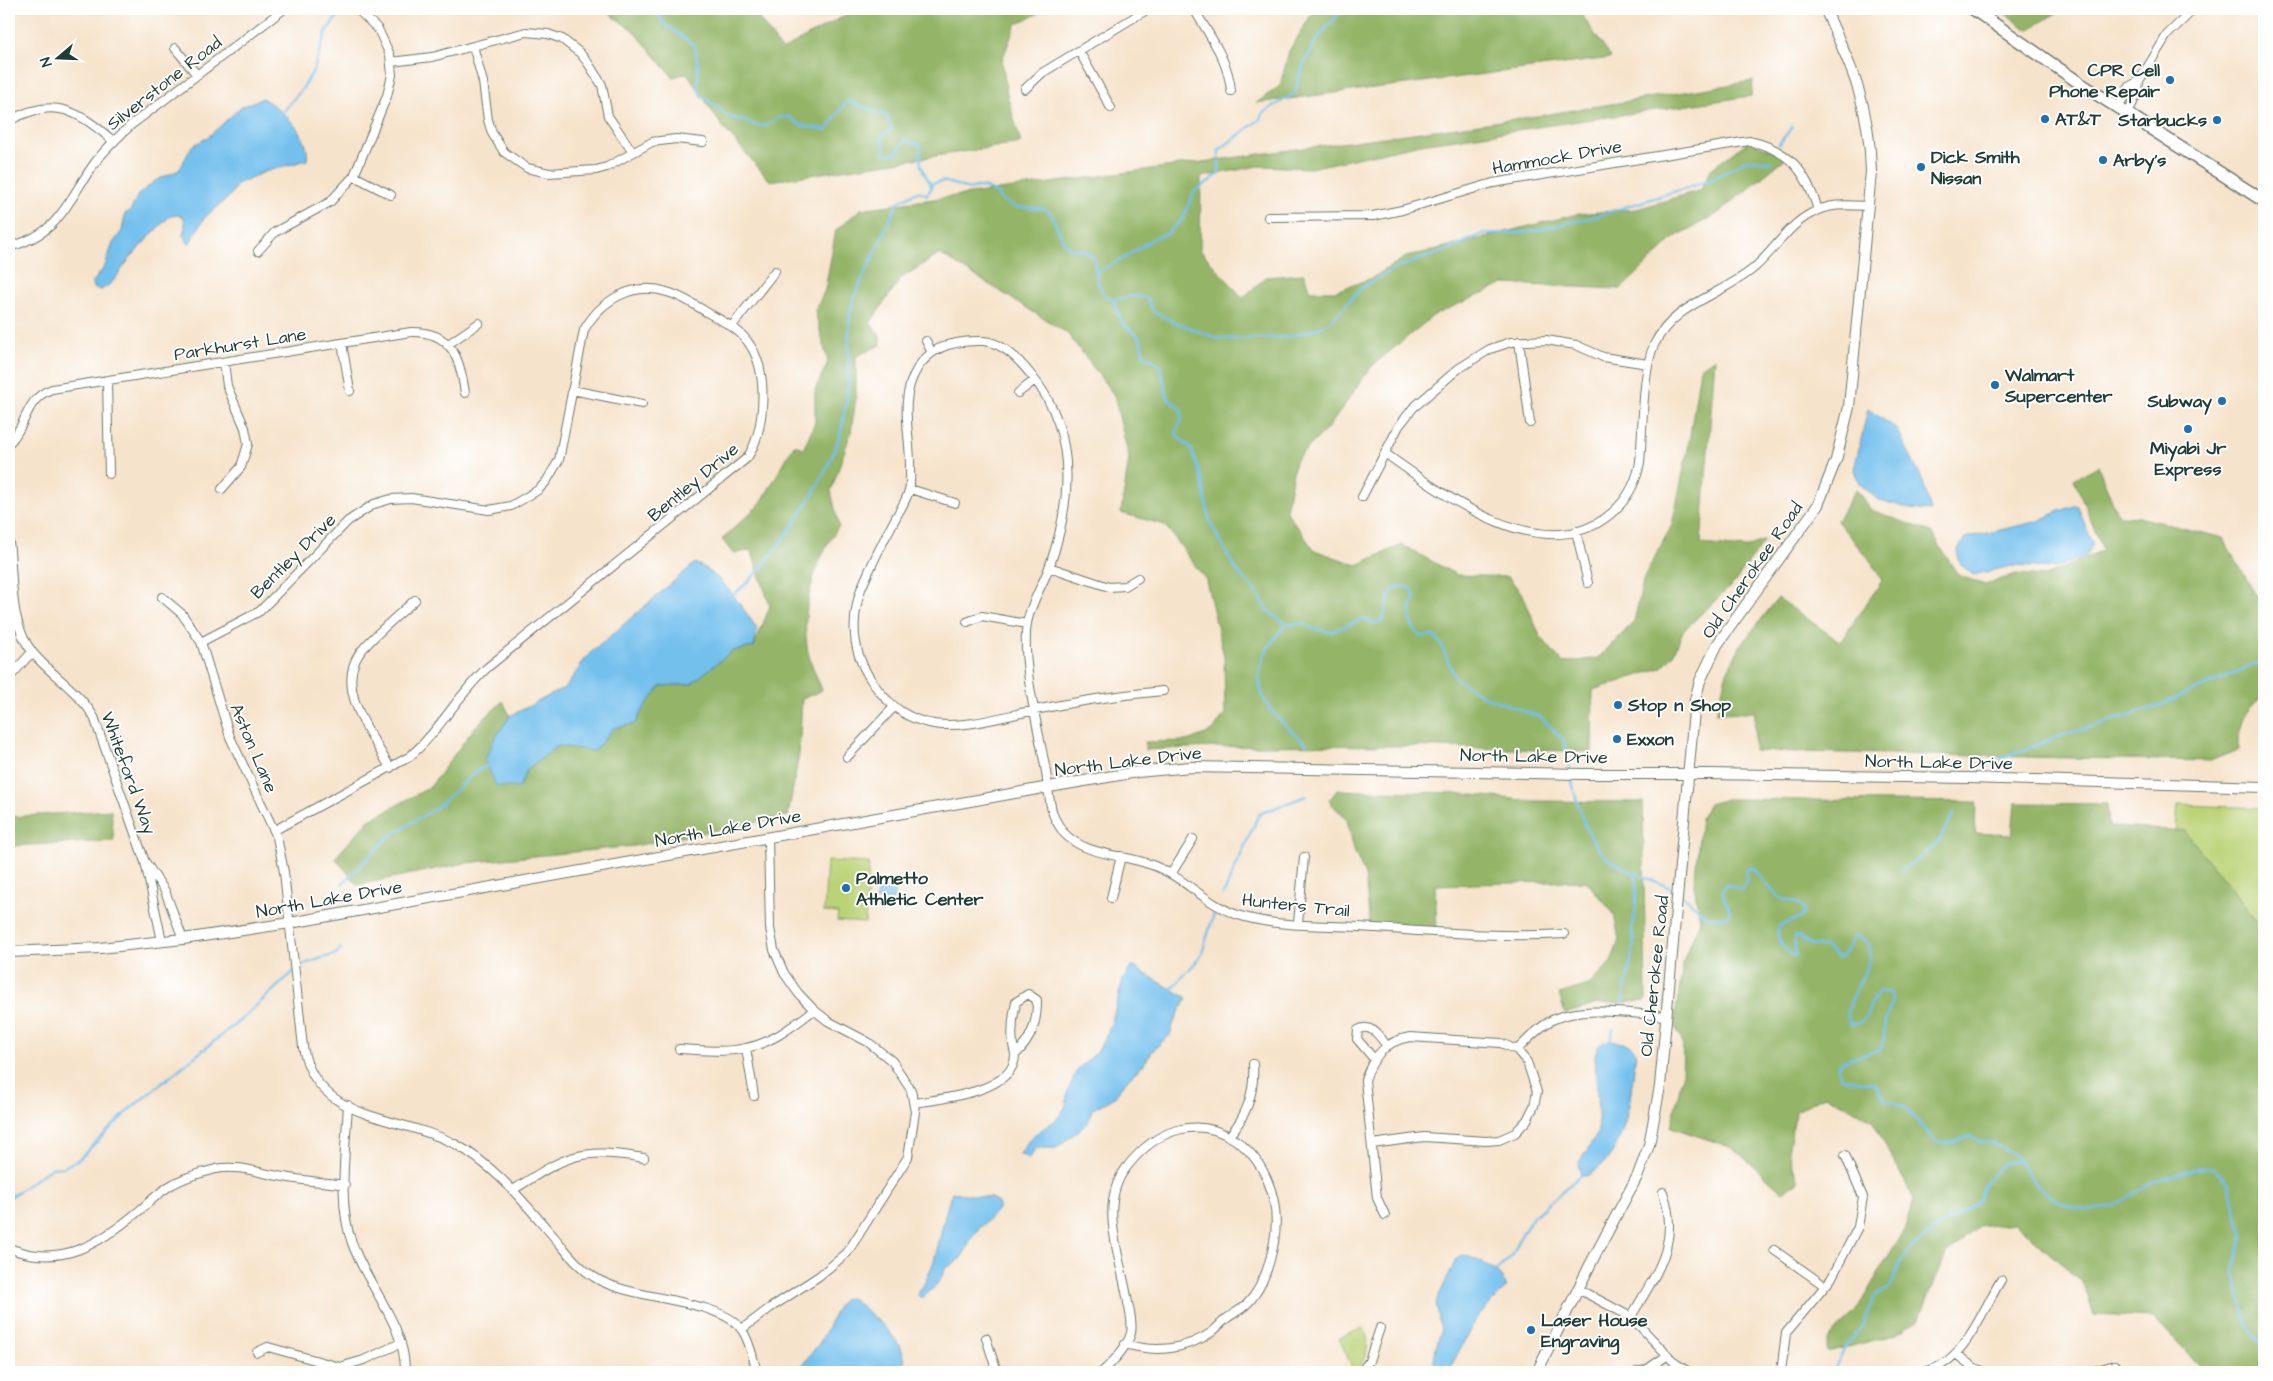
<svg xmlns="http://www.w3.org/2000/svg" width="2273" height="1381" font-family="'Architects Daughter',sans-serif">
	<style>
		.green { fill: #bbd377; stroke: #6d8856 }
		.forest { fill: #94b568; stroke: #5a794e }
		.water { fill: #73c0ed; stroke: #497e90 }
		.lines { fill: none; stroke-linecap: round; stroke-linejoin: round }
		.stream { stroke: #73c0ed; stroke-width: 2.5 }
		.street-casing { stroke: #6a7769; stroke-width: 10 }
		.secondary-casing { stroke: #6a7769; stroke-width: 12 }
		.primary-casing { stroke: #6a7769; stroke-width: 14 }
		.street { stroke: #fff; stroke-width: 8 }
		.secondary { stroke: #fff; stroke-width: 10 }
		.primary { stroke: #fff; stroke-width: 11 }
		.poi-dot { fill: #1f6fb2; stroke: #fff; stroke-width: 2 }
		.labels { text-anchor: middle; stroke-width: 4; stroke-linejoin: round; paint-order: stroke }
		.poi-label { font-size: 18px; font-weight: bold; fill: #1f3d34; stroke: #fff; text-anchor: start }
		.street-label { font-size: 18px; fill: #1f3d34; stroke: #fff }
	</style>
	<rect width="100%" height="100%" fill="#fff"/>
	<filter id="ink" filterUnits="userSpaceOnUse"><feTurbulence type="fractalNoise" baseFrequency=".02" numOctaves="2"/><feDisplacementMap in="SourceGraphic" scale="10" xChannelSelector="R" yChannelSelector="G"/><feConvolveMatrix kernelMatrix="1 2 1 2 8 2 1 2 1" color-interpolation-filters="sRGB"/></filter>
	<filter id="wash" filterUnits="userSpaceOnUse"><feTurbulence type="fractalNoise" baseFrequency=".0096" numOctaves="4" result="noise"/><feDisplacementMap in="SourceGraphic" scale="20" xChannelSelector="R" yChannelSelector="G"/><feGaussianBlur stdDeviation="1.12" result="paint"/><feColorMatrix in="noise" values="0 0 0 0 0 0 0 0 0 0 0 0 0 0 0 0 0 1.4 0 .05"/><feComposite in="paint" operator="in"/></filter>
	<g filter="url(#wash)">
		<rect width="100%" height="100%" fill="#f6e3cb"/>
		<path class="green" d="M2178 805 2264 808V918L2260 925 2185 832 2176 831Z
			M827 861 869 863 865 923 837 921 838 913 824 912Z
			M1363 1328C1373 1344 1365 1358 1356 1372L1353 1369 1339 1338Z"/>
		<path class="forest" d="M603 9H754L759 19 782 50 857 9H1048L1016 24 1002 60 1007 95 1021 143 770 181 722 126 687 73 673 77 634 31Z
			M1315 9H1578L1611 58 1256 103 1280 86 1289 51Z
			M2003 9H2063L2028 30 2000 10Z
			M1753 81 1751 96 1421 144 1311 168 1258 166 1201 177 1200 250 1243 298 1266 277 1304 274 1310 291H1336L1372 278 1406 257 1577 214 1637 209 1701 190 1711 169 1749 141 1787 157 1717 214 1675 237 1621 289 1504 284 1434 315 1372 366 1329 427 1295 461 1286 511 1314 550 1357 565 1402 545 1457 575 1508 577 1523 595 1540 636 1563 663 1598 658 1634 622 1644 577 1672 525 1688 449 1700 368 1715 358 1701 544 1745 548 1765 540 1734 583 1683 631 1673 655 1661 668 1593 690 1592 752C1442 746 1294 742 1145 750V742L1187 741 1213 731 1225 713 1224 656 1206 580 1165 525 1121 513 1129 458 1114 395 1067 333 940 254 901 278 870 323 879 334 881 345 856 356V396L851 432 831 491 839 526C815 560 801 605 807 647 809 661 817 677 822 690L802 699 799 754 788 816 634 846 465 863 358 885 335 858 368 821 430 787 475 727 503 701 510 716 493 741 527 769 558 746 594 751 614 728 635 724 644 708 661 686 691 684 732 651 754 647 770 606 751 550 733 554 722 539 761 503 794 445 804 448 815 422V390L828 362 815 311 825 290 836 230 861 209 1537 116Z
			M2098 466 2116 511 2122 516 2139 517 2223 538 2264 609V695C2242 714 2239 720 2239 750L2210 761 1754 751 1755 712 1716 713 1727 672 1741 645 1778 598 1840 642 1882 581 1873 564 1837 521 1856 489 1871 510 1931 532 1958 575 1985 585 2016 574 2046 576 2103 550 2074 479Z
			M1337 790 1454 793 1533 801 1643 802 1646 1001 1597 1004 1565 1014 1559 994 1589 985 1611 962 1619 940 1614 914 1586 881 1435 885 1437 931 1370 927 1365 875 1355 853 1347 820 1329 801Z
			M1727 799 1976 802 1975 833 2012 835 2015 803 2107 804 2109 827 2185 831 2260 925 2264 918V1372H2206L2154 1318 2094 1315 2083 1282 2014 1223 1978 1227 1946 1254 1919 1320 1894 1335 1827 1352V1339L1856 1311 1905 1228 1914 1199 1872 1120 1825 1095 1796 1111 1788 1151 1798 1182 1783 1192 1733 1148 1671 1127 1682 1078 1683 1043 1674 1023 1684 959 1700 921 1694 884 1701 818 1709 804Z
			M111 810 114 841 9 846V817Z"/>
		<path class="water" d="M262 98C281 109 311 135 307 160L264 172 237 184 230 196 204 218 189 244 183 235 185 227 184 217 179 215 170 216C157 228 144 242 132 256 121 268 117 282 101 290L94 288 93 282 105 266 113 243 122 231 125 214 131 210 138 195 155 181 179 170 192 146 207 138 241 107Z
			M1868 409 1897 429 1922 479 1931 511 1910 509 1877 499 1859 483 1854 470Z
			M2077 505 2093 544 2086 556 2056 568 2011 566 1973 575 1960 563 1957 552 1965 538 2039 521 2057 512Z
			M695 563C722 575 741 605 757 629L754 647 732 651 691 684 661 686 644 708 635 724 614 728 594 751 558 746 527 769 519 788 496 786 485 760 493 741 510 716 566 687 588 655Z
			M877 889 894 890V901L876 900Z
			M1132 966 1187 998 1175 1019 1170 1035 1154 1049 1143 1065 1128 1079 1112 1099 1092 1109 1088 1123 1056 1148H1036L1029 1159 1020 1154 1031 1137 1056 1120 1066 1106 1067 1093 1077 1070 1098 1051 1111 1025 1123 979Z
			M1611 1041 1629 1044 1636 1052C1630 1093 1630 1155 1586 1176L1581 1175 1578 1164 1599 1132 1595 1055C1598 1045 1600 1042 1611 1041Z
			M952 1192 991 1198 998 1203V1209C992 1217 985 1223 978 1230 965 1244 968 1260 945 1268 942 1281 932 1290 922 1298L917 1295C939 1265 940 1226 952 1192Z
			M1464 1255C1481 1261 1502 1270 1506 1288L1477 1317 1451 1366 1445 1372H1437L1433 1358 1441 1331 1436 1302 1456 1260Z
			M846 1298 853 1299C871 1315 900 1336 905 1360L900 1369 895 1372H797L821 1341 839 1304Z"/>
		<g class="lines">
			<path class="stream" d="M653 9 664 23 695 46 698 66V87L701 96 718 107 725 115 756 125 766 126 780 117H789L800 125 827 130 847 101 887 116 892 129 882 136 885 154H896L905 140 920 145 921 166 930 184
				M282 113 302 89 313 71 327 30 340 13
				M1779 144 1792 127
				M930 184 943 181 969 189 977 187 985 188 997 193 1000 199 1015 207 1044 209 1051 213 1064 243 1070 248 1084 250 1094 258 1098 283 1103 293 1113 300 1122 323 1140 338 1144 356 1155 361 1160 366 1168 398 1181 410 1182 419 1176 432 1178 437 1191 448 1201 476 1210 522 1236 570 1259 595 1267 610 1286 624H1306L1313 629 1331 632 1363 619 1375 623 1383 620 1390 594 1395 588 1407 586 1413 591 1415 597C1408 611 1407 625 1421 636H1434L1441 644 1455 677 1481 695 1540 717 1551 727 1564 741 1570 770
				M1097 272 1124 258 1154 238 1167 234 1183 219 1194 192 1219 174V150L1259 120 1263 113 1295 93C1300 70 1308 52 1322 33 1329 23 1337 21 1341 9
				M1113 300 1135 296 1147 298 1153 311 1172 321 1216 338 1234 339 1287 337 1319 328 1330 322 1361 288 1393 269 1450 249 1482 234 1530 232 1597 216 1711 180 1746 160 1772 162
				M730 597C769 570 824 484 839 438 843 425 845 411 847 397 851 363 844 328 855 295L898 202 919 191 927 195 932 187 930 184
				M1286 624C1279 634 1269 644 1264 655 1247 698 1279 720 1307 744
				M1986 765 2054 738 2156 707 2264 660
				M1571 776C1576 801 1587 843 1609 859 1629 874 1655 879 1676 891
				M1901 871 1938 843 1954 813
				M342 884 390 836 436 808 477 771 490 765
				M1680 894C1700 905 1699 924 1728 916L1730 911C1727 901 1719 895 1725 885L1743 889 1747 879 1745 871 1752 867C1761 876 1769 890 1779 897 1790 905 1802 897 1804 913L1800 918 1779 926C1775 940 1782 947 1793 956L1796 955 1794 936 1801 937 1810 945 1825 947 1839 958 1843 955 1855 936C1899 947 1833 1003 1851 1025 1872 1023 1866 1004 1880 991L1891 993C1894 1006 1887 1011 1885 1023 1883 1034 1886 1041 1880 1050L1843 1061 1838 1066 1841 1078 1875 1084 1885 1099 1905 1107 1936 1142 1951 1143 1971 1136 1980 1142 1995 1144 2014 1154 2037 1186 2056 1201 2076 1209 2092 1210 2112 1207 2154 1182 2195 1168H2213L2222 1175 2229 1184 2235 1212 2244 1235 2233 1269 2243 1313 2249 1328 2264 1345
				M1223 895 1259 814 1306 796
				M1172 989 1201 956 1215 911
				M1622 1004 1634 945 1632 932 1636 906V872
				M1611 1041 1613 1029
				M9 1198 44 1173 52 1168 64 1167 79 1159 131 1108 243 1018 292 973 307 963 336 954 341 948
				M1496 1271 1512 1256 1522 1234 1534 1216 1581 1175
				M1833 1372 1846 1345 1861 1328 1874 1297 1891 1287 1899 1264 1911 1249 1928 1234 1974 1204 1979 1198 1984 1185 2003 1163 2019 1161"/>
		</g>
	</g>
	<g filter="url(#ink)">
		<g class="lines">
			<g class="street-casing">
				<path id="street" d="M1194 9C1209 35 1229 61 1231 91
					M473 46 483 82 488 120 492 133 504 152 527 168 549 173 596 170 607 167 652 142 676 139 703 142
					M175 48 197 75
					M1079 51 1111 108
					M391 62 432 57 526 32 548 34 562 39 580 53 588 63 602 85 608 116 632 151
					M1025 89 1042 73 1148 9
					M2118 108 2130 86 2139 81 2167 35 2194 9
					M2128 114 2138 91 2139 81
					M9 121C53 96 78 110 113 141
					M354 176 391 195
					M1268 217 1373 216 1402 210 1493 183 1749 141C1790 150 1806 171 1818 210
					M9 247C61 233 66 203 94 164 105 149 118 137 131 125L284 9
					M258 251 275 232 330 202 354 176 387 96 392 75 390 55 378 29 357 9
					M732 326 775 271
					M926 341 931 351
					M1519 341 1530 423
					M342 343 350 391
					M447 345 479 323
					M107 380 109 474
					M572 390 642 404
					M1018 393 1035 380
					M9 443C28 425 24 399 52 389L411 332C452 331 460 358 465 393
					M1386 454C1441 493 1536 566 1604 519 1624 505 1636 486 1640 462 1643 432 1642 371 1654 345 1674 303 1721 296 1754 268 1775 250 1788 225 1812 213 1830 203 1848 205 1868 206
					M222 489 241 467 248 444 245 428 227 386 224 362
					M910 489 955 503
					M1362 497 1399 426 1413 408 1458 369 1490 349 1511 342 1546 340 1576 345 1603 357 1648 364
					M1576 531 1588 583
					M9 542C14 578 8 622 33 653 52 676 78 690 94 717L145 862 162 941
					M1049 567 1109 587 1125 586 1138 578
					M162 597 182 614 201 642 230 737 277 837 284 872 303 1047C316 1123 401 1115 455 1144 496 1166 525 1204 554 1237 567 1252 578 1267 594 1277 630 1301 721 1298 742 1330 750 1341 753 1359 757 1372
					M967 622 982 616 1027 624
					M201 642 260 611 348 521 374 504 391 499 411 498 489 510 511 506 538 490 546 482 559 460 584 330C601 300 633 281 667 292 682 296 695 305 708 313 724 322 740 329 750 345 769 373 765 431 747 458L488 667C458 694 440 731 409 757L275 830
					M9 678 32 652
					M1163 691C1120 695 1077 701 1035 710 971 723 915 747 871 680 852 652 851 620 861 589 871 566 882 543 894 521 899 511 907 500 909 490 911 484 910 476 910 469 911 435 898 400 917 369 931 345 957 340 983 341 1003 342 1020 361 1032 376 1077 431 1072 501 1050 565 1043 585 1031 602 1027 623 1021 660 1038 728 1045 766 1048 782 1048 799 1053 814 1055 820 1059 826 1063 832 1084 856 1124 854 1152 865 1185 877 1207 906 1241 916 1278 927 1320 925 1358 927 1426 931 1496 938 1564 934
					M847 757 893 708
					M390 768C373 736 335 690 359 654 371 637 399 615 415 600
					M146 863 165 891 183 939
					M1171 874 1193 839
					M1111 898 1121 856
					M1298 923 1304 857
					M746 1048 754 1096
					M679 1049C701 1050 725 1053 746 1048 772 1043 793 1026 814 1010
					M1517 1050C1528 1039 1539 1027 1552 1020 1582 1005 1633 1014 1667 1016
					M1374 1059 1357 1039 1358 1030C1371 1022 1380 1037 1387 1046
					M914 1103C940 1099 1015 1092 1015 1055 1015 1052 1013 1048 1013 1044 1011 1029 1013 1016 1016 1002L1028 994 1037 1000C1037 1023 1032 1039 1015 1055
					M348 1105C346 1147 337 1203 352 1243 367 1286 406 1325 405 1372
					M1230 1135C1248 1114 1255 1091 1253 1064
					M1372 1144 1424 1137 1486 1141 1499 1140 1515 1133 1527 1120 1534 1106 1537 1092 1527 1062 1517 1050 1501 1043 1410 1037C1385 1041 1373 1057 1365 1080L1377 1198 1385 1215
					M513 1190C566 1156 579 1147 644 1158
					M9 1248C61 1269 101 1243 140 1210 151 1201 160 1191 173 1184 186 1176 201 1173 216 1169 238 1164 262 1174 284 1177 304 1181 324 1182 345 1185
					M1774 1250 1825 1286
					M1578 1289 1631 1317 1675 1363 1689 1372
					M1631 1317C1656 1273 1681 1244 1663 1192
					M742 1329 770 1308 819 1276 847 1253 908 1157 915 1112 911 1090 892 1061 868 1042 828 1021 814 1010 798 993 784 973 774 950 770 928 768 837
					M986 1338 997 1372
					M257 1352 268 1347 340 1367 364 1360 401 1343
					M1956 1354 1973 1367 1985 1372
					M1102 1372C1113 1362 1127 1347 1131 1333 1133 1323 1130 1312 1128 1303 1122 1261 1097 1205 1126 1168 1193 1080 1290 1150 1274 1242 1270 1264 1263 1288 1247 1304 1241 1310 1232 1314 1226 1319 1221 1323 1217 1328 1212 1332 1186 1350 1155 1353 1125 1344
					M1361 1372 1369 1361 1380 1328
					M1637 1372 1646 1370 1668 1355
					M1781 1372 1786 1333 1831 1279 1858 1227 1863 1197 1845 1155
					M1924 1372C1965 1363 1981 1312 2001 1280
					M2090 1372 2115 1365"/>
			</g>
			<g class="secondary-casing">
				<path id="secondary" d="M9 952 100 948 183 939 290 923 1049 787 1137 772 1191 767 1583 774H1709L1969 778 2264 787
					M1537 1372 1591 1263 1638 1175 1649 1145 1660 1086 1695 700 1700 681 1717 645 1818 505 1836 460 1849 407 1871 172C1870 106 1852 67 1825 9"/>
			</g>
			<g class="primary-casing">
				<path id="primary" d="M1973 9 2081 84 2264 201"/>
			</g>
			<use href="#street" class="street"/>
			<use href="#secondary" class="secondary"/>
			<use href="#primary" class="primary"/>
		</g>
	</g>
	<g class="poi-dot">
		<circle cx="2170" cy="80" r="5"/>
		<circle cx="2045" cy="119" r="5"/>
		<circle cx="2217" cy="120" r="5"/>
		<circle cx="2103" cy="160" r="5"/>
		<circle cx="1921" cy="167" r="5"/>
		<circle cx="1995" cy="385" r="5"/>
		<circle cx="2222" cy="401" r="5"/>
		<circle cx="2188" cy="429" r="5"/>
		<circle cx="1618" cy="705" r="5"/>
		<circle cx="1617" cy="739" r="5"/>
		<circle cx="846" cy="888" r="5"/>
		<circle cx="1531" cy="1330" r="5"/>
	</g>
	<g class="labels">
		<g class="poi-label">
			<text x="2160" y="76" text-anchor="end">CPR Cell<tspan x="2160" dy="21">Phone Repair</tspan></text>
			<text x="2055" y="125">AT&amp;T</text>
			<text x="2207" y="126" text-anchor="end">Starbucks</text>
			<text x="1931" y="163">Dick Smith<tspan x="1931" dy="21">Nissan</tspan></text>
			<text x="2113" y="166">Arby's</text>
			<text x="2005" y="381">Walmart<tspan x="2005" dy="21">Supercenter</tspan></text>
			<text x="2212" y="407" text-anchor="end">Subway</text>
			<text x="2188" y="454" text-anchor="middle">Miyabi Jr<tspan x="2188" dy="21">Express</tspan></text>
			<text x="1628" y="711">Stop n Shop</text>
			<text x="1627" y="745">Exxon</text>
			<text x="856" y="884">Palmetto<tspan x="856" dy="21">Athletic Center</tspan></text>
			<text x="1541" y="1326">Laser House<tspan x="1541" dy="21">Engraving</tspan></text>
		</g>
		<g class="street-label">
			<text transform="translate(164 83) rotate(-38)" y="6">Silverstone Road</text>
			<text transform="translate(1557 157) rotate(-10)" y="6">Hammock Drive</text>
			<text transform="translate(240 344) rotate(-9)" y="6">Parkhurst Lane</text>
			<text transform="translate(693 482) rotate(-40)" y="6">Bentley Drive</text>
			<text transform="translate(293 556) rotate(-45)" y="6">Bentley Drive</text>
			<text transform="translate(1752 570) rotate(-55)" y="6">Old Cherokee Road</text>
			<text transform="translate(254 748) rotate(67)" y="6">Aston Lane</text>
			<text transform="translate(1534 756) rotate(1)" y="6">North Lake Drive</text>
			<text transform="translate(1128 761) rotate(-7)" y="6">North Lake Drive</text>
			<text transform="translate(1939 762) rotate(1)" y="6">North Lake Drive</text>
			<text transform="translate(129 773) rotate(70)" y="6">Whiteford Way</text>
			<text transform="translate(728 828) rotate(-10)" y="6">North Lake Drive</text>
			<text transform="translate(329 899) rotate(-10)" y="6">North Lake Drive</text>
			<text transform="translate(1296 905) rotate(6)" y="6">Hunters Trail</text>
			<text transform="translate(1654 976) rotate(-84)" y="6">Old Cherokee Road</text>
		</g>
	</g>
	<rect width="2273" height="1381" fill="none" stroke="#fff" stroke-width="30"/>
	<g transform="translate(58 58) rotate(251)" stroke="#ffffff" stroke-width="4" paint-order="stroke">
	<path d="M0-4L9 19L0 12L-9 19Z" fill="#1f3d34"/>
	<text y="-8" font-size="14" font-weight="bold" text-anchor="middle" fill="#1f3d34">N</text>
	</g>
</svg>
